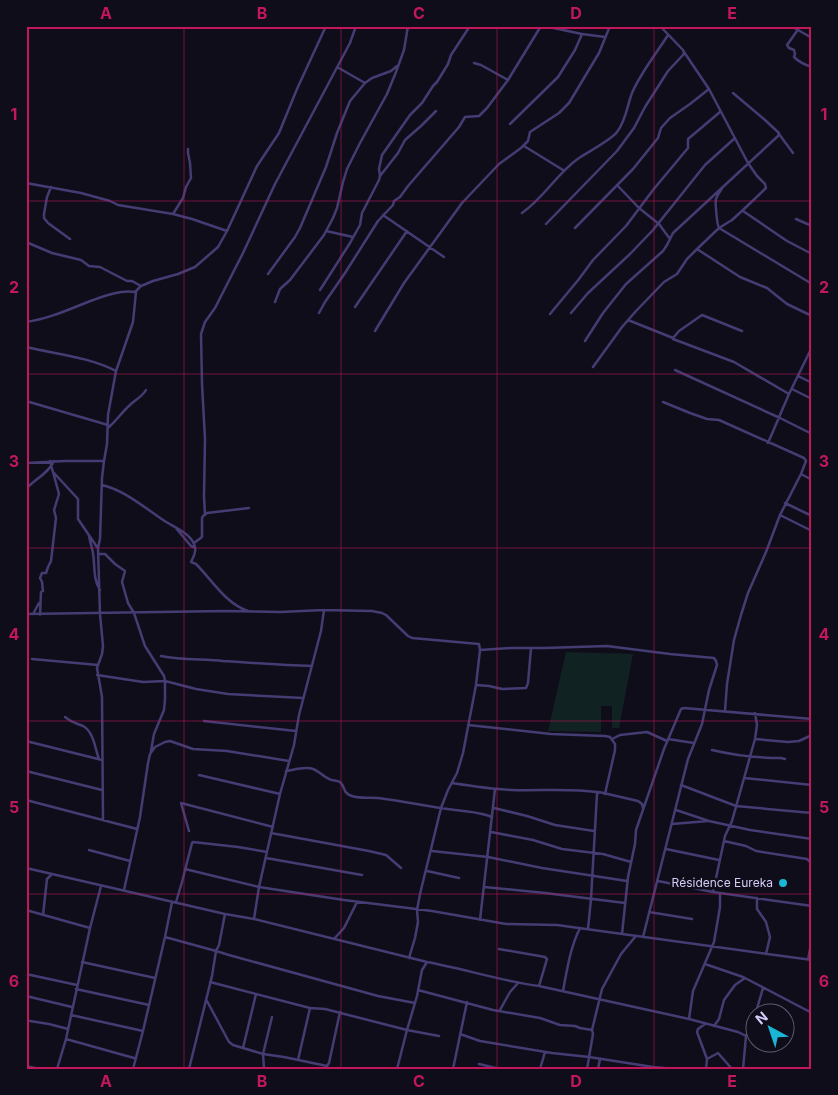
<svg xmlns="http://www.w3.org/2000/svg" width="838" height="1095" font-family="Inter,sans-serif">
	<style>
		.green { fill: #112223 }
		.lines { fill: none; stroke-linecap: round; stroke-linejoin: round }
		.street { stroke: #433d73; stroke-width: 2.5 }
		.grid { fill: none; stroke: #c2185b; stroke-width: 1; stroke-opacity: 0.55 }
		.poi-dot { fill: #1ab6d6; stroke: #100d1a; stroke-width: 2 }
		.labels { text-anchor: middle; stroke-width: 5; stroke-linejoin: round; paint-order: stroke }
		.poi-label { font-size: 12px; fill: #d4ccf9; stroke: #100d1a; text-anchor: end }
		.neatline { fill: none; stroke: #c2185b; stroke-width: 2 }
		.grid-label { font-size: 16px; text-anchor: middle; font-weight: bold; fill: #c2185b }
	</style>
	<rect width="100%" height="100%" fill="#100d1a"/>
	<path class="green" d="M566 652 633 654 619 728H612V706H601V732L548 731Z"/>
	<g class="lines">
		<path class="street" d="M544 26 582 34 605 37
			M791 26 812 38
			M797 31 787 45 789 48 794 50 795 54 794 57C799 62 805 65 812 67
			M474 63 481 65 508 80
			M337 67 365 83
			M510 124 558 77 575 50 582 34
			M779 134 793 153
			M524 146 563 170
			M380 176 379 169 382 155 410 115 422 103 433 86 437 82 448 64 451 55 470 26
			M26 183 81 193 110 201 118 205 173 214 192 219 227 231
			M617 185 639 208 659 224 670 239
			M51 187 47 197 44 214V218L48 223 70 239
			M722 188C721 191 717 195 716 199 715 202 717 225 719 228L812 284
			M743 211 787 241 812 254
			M522 213C545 197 557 173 579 158 588 152 611 140 617 132 626 121 627 106 632 93 641 72 656 54 668 35
			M173 214 183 198 186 187 191 178 190 163 188 153V149
			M383 215 444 257
			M796 219 812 226
			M546 224 617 151 634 128 645 107 668 71 683 55 684 52 683 50 660 26
			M575 228 633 169 658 138 661 128 670 118 690 104 709 89
			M326 231 353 237
			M26 242 52 253 81 260 89 266 100 267 127 281H132L141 286
			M697 249 740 277 767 288 787 304 812 316
			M268 274 295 237 300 228 326 167 337 133 350 101 365 83 372 78 391 71 397 66
			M320 290 350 243 360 225 362 213 379 180 380 176 398 153 405 140 421 126 436 111
			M275 302 280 289 290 280 324 235 333 218 337 208 343 182 347 169 360 143 387 94 396 72 404 50 408 26
			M355 307 407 231
			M319 313 325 302 345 273 378 221 393 205 394 201 400 197 408 186 459 127 465 117 479 116 487 108 508 80 541 26
			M571 313 588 293 630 254 653 230 705 165 735 138
			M550 314 579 279 593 260 626 226 653 190 688 148V139L720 112
			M628 320 673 338
			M26 322C49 319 72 308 93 300 107 295 120 290 135 292L141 286 153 281 178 274 195 267 218 247 227 231 257 166 279 133 297 89 326 26
			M375 331 404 283 462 203 499 164 521 148 528 141 530 132 559 113 569 103 599 53 610 26
			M742 331 702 315 679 331 673 338V339L734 362 789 394
			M585 341 603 313 626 284 663 251 667 245 673 233 778 136 779 133 765 120 733 93
			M26 347C56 354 89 357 116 371L108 415 107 444 104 461 102 478 100 539 98 548 100 614 103 646 102 654 97 668 102 697 103 820
			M593 367 622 327 636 311 664 282 677 274 687 259 697 249 719 228 732 220 743 210 766 188 765 184 757 176 748 163 709 89 684 52
			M675 370 780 418 812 434
			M116 371 133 322 136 292
			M798 376 812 383
			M792 389 812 399
			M26 401 108 425
			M663 402 690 413 707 419 719 420 804 458 806 461 801 474 780 515 766 552 748 593 741 615 734 640 727 684 725 711
			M109 427C117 420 122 412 130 405 135 400 142 397 146 390
			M768 443 789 394 812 347
			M810 460 812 456
			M26 463 65 461H104
			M54 473 78 499V519L97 547
			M801 474 812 480
			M102 485C124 490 144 507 163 520 172 526 190 533 194 544 197 550 194 556 191 562L196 564C212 580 226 604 248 611
			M26 489C35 479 49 473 54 461
			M785 503 812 516
			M205 515 204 496 205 439 202 384 201 334 205 322 215 308 243 253 275 184 350 43 356 26
			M780 515 812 531
			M175 527 191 546 194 547
			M89 536C90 542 92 547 93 553 95 565 93 580 100 590
			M194 543 202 537V518L203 516 207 513 249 508
			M98 554H105L115 564 125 571 122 582 128 603 134 613 145 646 164 676 165 681V699L164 710 154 734 151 751
			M26 614 224 611 280 612 324 610 372 611 382 613 386 615 408 636 412 638 479 644 480 650 476 685 463 753 457 773 448 790 441 808 420 894 417 910 418 922 415 938 409 958
			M33 614 39 603
			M40 615 41 592 43 591 42 582 40 578 42 573H46L48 567 51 561 56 518 54 510 59 494 50 461
			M480 650 511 648H544L607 646 670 654 714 658 716 661 717 665 709 690 702 724 688 759 643 937
			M161 656C182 660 202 659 223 661 253 663 282 665 312 666
			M32 659 98 665
			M97 675 143 682 165 681 196 689 228 694 303 698
			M476 685 489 686 502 689 526 688 528 683 531 648
			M65 717C72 723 76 723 83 726 94 732 95 749 99 759
			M204 721 296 731
			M468 725 551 734 605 736 610 737 615 744V750L605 794
			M612 739 620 735 647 732 667 741
			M668 739 694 743
			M755 739 788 742 799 741 812 735
			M26 741 102 760
			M712 750C737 756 755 758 781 758L785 759
			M26 771 102 790
			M286 771C293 770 306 766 313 769 317 770 324 777 329 779 332 781 337 780 340 782 346 787 342 793 352 796 360 799 370 797 378 798 404 801 429 807 455 810 468 812 480 812 492 817
			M199 775 280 794
			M744 778 812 785
			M452 783C471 786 491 789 511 790 540 791 569 788 597 792
			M681 785 736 806 812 813
			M26 800 137 829
			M494 808 527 816 555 825 594 831
			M676 810 709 821 750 830 812 839
			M672 824 708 821
			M189 831 181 803 273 827
			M491 832 533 840 562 849 603 854 631 862
			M271 833 369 851 386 855 401 868
			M724 841 746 846 756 851 807 859 812 864
			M666 849 719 860
			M89 850 130 861
			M432 851 488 857 542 868 627 881
			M266 858 362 875
			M26 868 225 914 254 919 427 962C465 969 501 981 539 986L689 1019 738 1032 746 1036
			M185 869 259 887 344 900 432 911 506 924 557 925 812 960
			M427 871 459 878
			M658 881 713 892 812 906
			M484 887 545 893 625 903
			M124 890 140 817 148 763 150 754 155 747 165 742 170 741 193 749 227 751 289 761
			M713 892 725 836 732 821 755 739 757 725 755 713
			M757 898V909L766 922 770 937 766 954
			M176 902 182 882 192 843 193 842 238 847 267 852
			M26 910 90 928
			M649 912 692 919
			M43 915 47 879 52 874
			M254 919 259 887 280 794 294 745 299 715 321 631 324 610
			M480 920 495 789
			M588 929 591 899 597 794 599 792 638 801 642 804 643 808
			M622 934 628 877 635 844 636 830 664 749 681 709 684 708 812 719
			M165 937 216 951 229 955 378 996 415 1003
			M334 939 344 928 357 902
			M499 949 545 957 547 959 539 986
			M808 960 812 938
			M82 962 155 978
			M705 964 743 977 812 1013
			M26 974 77 985
			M210 982 310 1008
			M76 989 149 1005
			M418 990 493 1010 540 1018 560 1025 575 1026 580 1028 592 1030
			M563 991C567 970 570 948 580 928
			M256 994 243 1048 263 1054 284 1057 327 1066 329 1063 340 1012
			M26 996 72 1007
			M207 1001 229 1042 233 1045 243 1048
			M500 1010 510 992 518 983
			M756 1012 763 988
			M71 1015 143 1031
			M689 1019 693 991 714 942 720 907V893
			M30 1021 49 1024 68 1029
			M705 1024 698 1029 697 1032 707 1059 706 1069
			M714 1026 719 1019 724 1000 735 985 745 978
			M460 1034 480 1041 552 1053 589 1057 653 1067 675 1069
			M66 1039 134 1058
			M707 1059 718 1053 732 1069
			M298 1060 310 1008 325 1009 407 1030 439 1036
			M479 1064 500 1069
			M26 1066 39 1069
			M57 1069 66 1039 90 928 101 886
			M133 1069 143 1031 165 937 172 902
			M189 1069 212 976 216 951 219 945 225 914
			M264 1069 263 1054 272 1017
			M397 1069 407 1030 417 996 422 970 427 962
			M453 1069 467 1002
			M540 1069 545 1052
			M587 1069 593 1034 592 1030 602 989 621 954 635 937
			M598 1069 600 1059
			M743 1069 746 1036 756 1015"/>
	</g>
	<path class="grid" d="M184 26V1069M341 26V1069M497 26V1069M654 26V1069M26 201H812M26 374H812M26 548H812M26 721H812M26 894H812"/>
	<circle class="poi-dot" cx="783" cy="883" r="5"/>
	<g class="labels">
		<g class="poi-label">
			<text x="773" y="887">Résidence Eureka</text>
		</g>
	</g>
	<rect width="838" height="1095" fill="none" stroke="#100d1a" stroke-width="55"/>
	<g transform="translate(770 1028) rotate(320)"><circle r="24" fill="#100d1a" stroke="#5e5973"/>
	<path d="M0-4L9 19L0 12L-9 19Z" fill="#1ab6d6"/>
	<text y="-8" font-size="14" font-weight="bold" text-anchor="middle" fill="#d4ccf9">N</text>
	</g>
	<rect x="28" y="28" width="782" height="1040" class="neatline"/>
	<g class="grid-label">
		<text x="106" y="19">A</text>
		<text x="262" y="19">B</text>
		<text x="419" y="19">C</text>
		<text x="576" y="19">D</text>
		<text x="732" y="19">E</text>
		<text x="14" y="120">1</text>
		<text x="824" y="120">1</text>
		<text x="14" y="293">2</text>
		<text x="824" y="293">2</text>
		<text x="14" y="467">3</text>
		<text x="824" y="467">3</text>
		<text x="14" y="640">4</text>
		<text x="824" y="640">4</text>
		<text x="14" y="813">5</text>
		<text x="824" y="813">5</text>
		<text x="14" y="987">6</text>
		<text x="824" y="987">6</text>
		<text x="106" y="1087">A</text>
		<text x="262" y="1087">B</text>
		<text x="419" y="1087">C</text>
		<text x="576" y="1087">D</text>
		<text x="732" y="1087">E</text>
	</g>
</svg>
